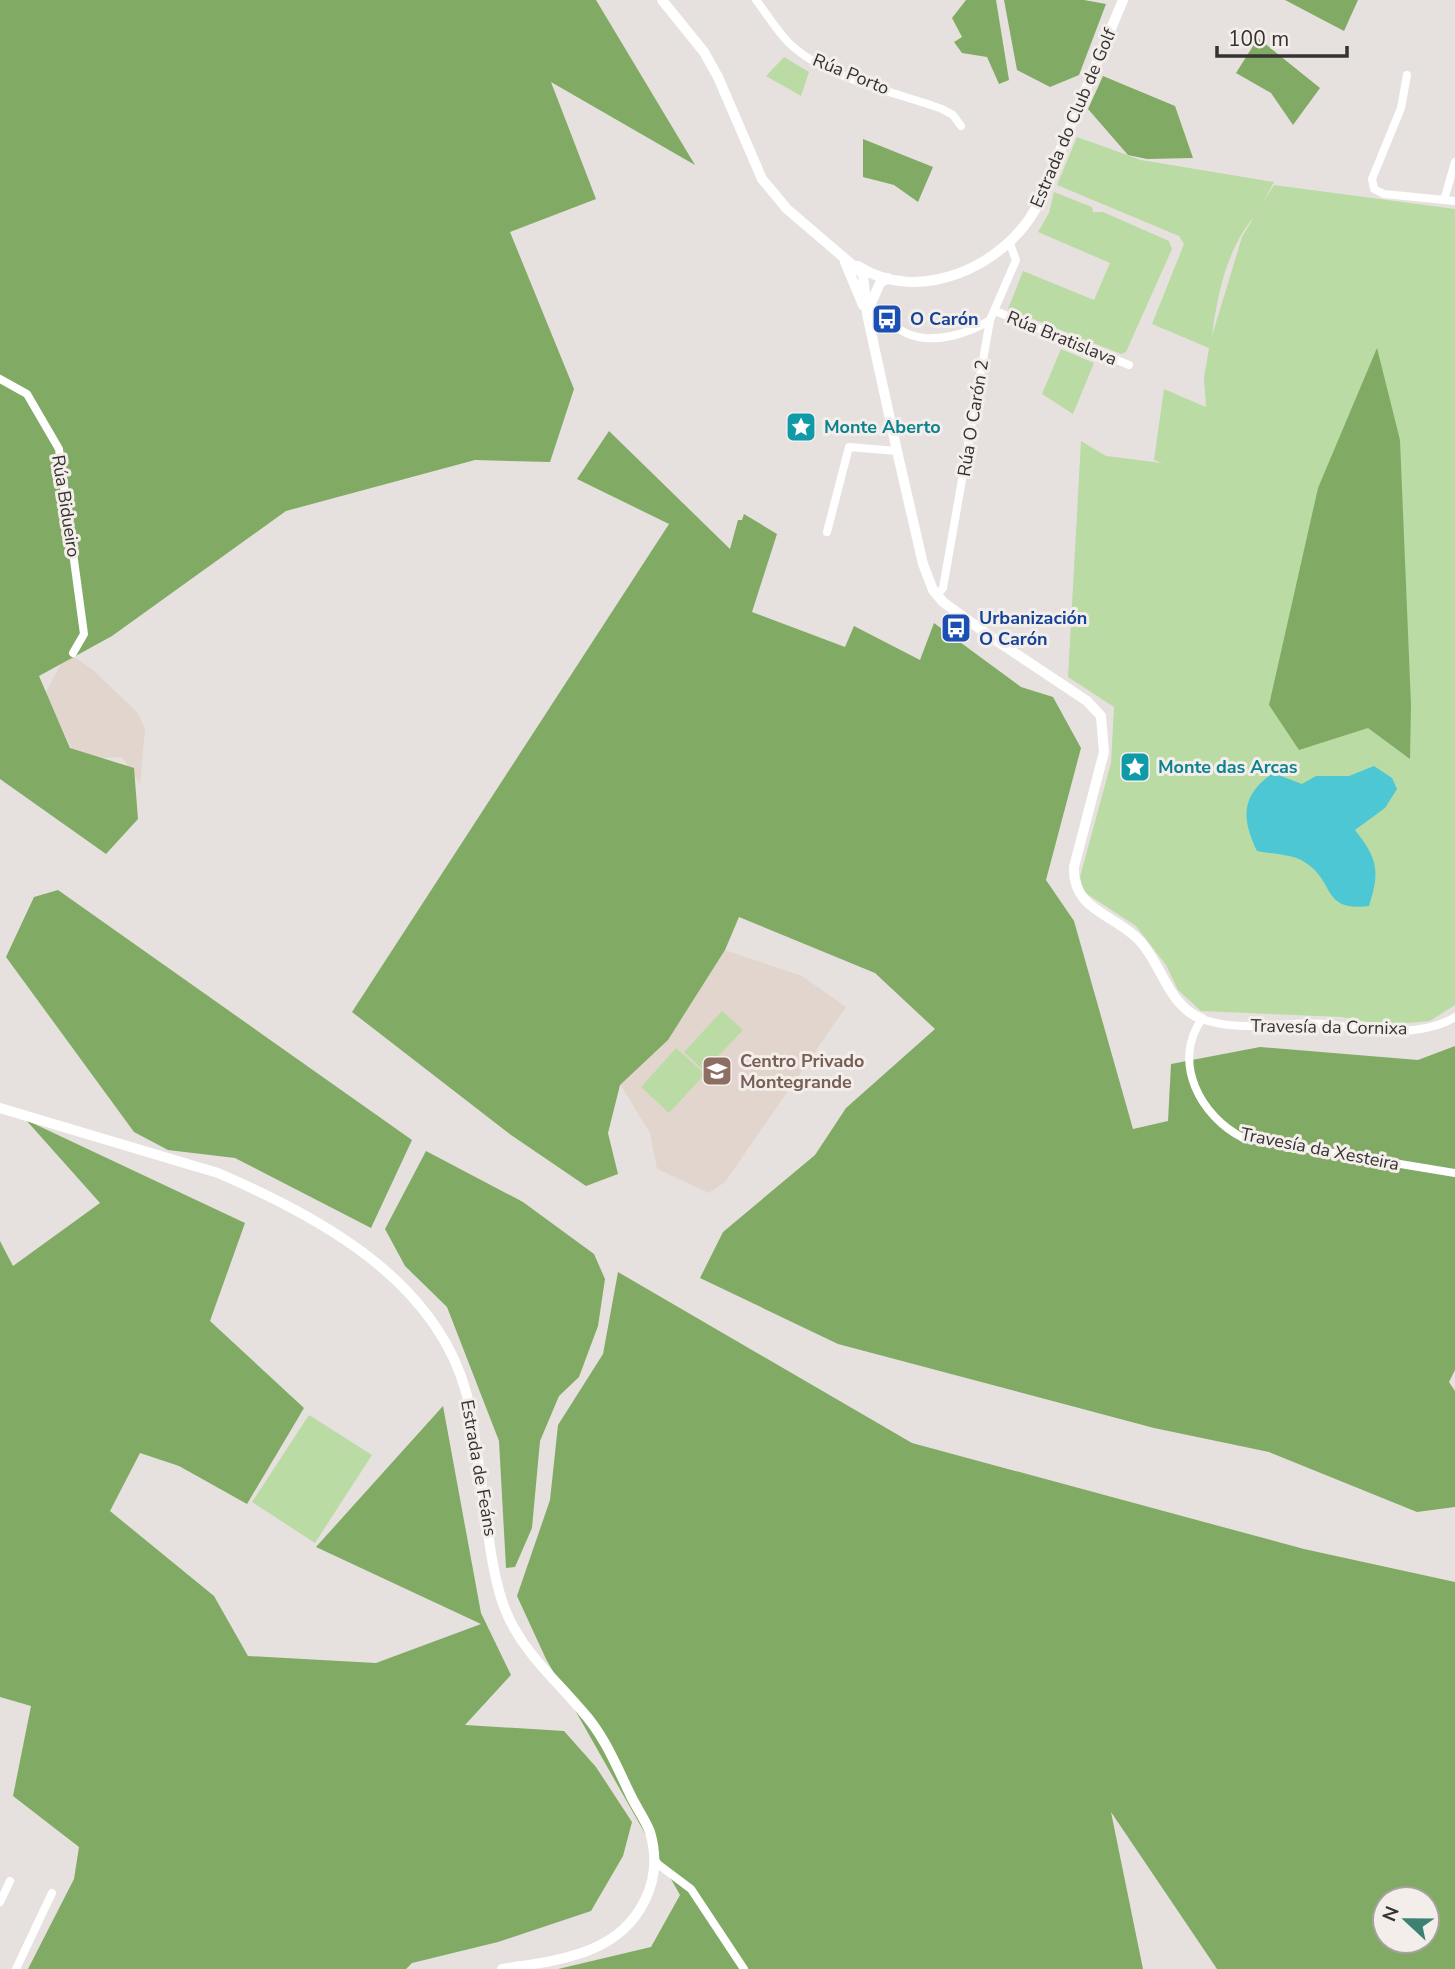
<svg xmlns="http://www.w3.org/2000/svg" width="1455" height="1969" font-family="'Nunito Sans',sans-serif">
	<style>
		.built { fill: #e2d5cd }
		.green { fill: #badba4; fill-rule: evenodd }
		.forest { fill: #81ab64; fill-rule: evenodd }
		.water { fill: #4dc7d4 }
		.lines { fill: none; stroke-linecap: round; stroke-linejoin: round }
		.minor { stroke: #fff; stroke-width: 8 }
		.tertiary { stroke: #fff; stroke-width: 10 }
		.labels { text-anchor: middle; stroke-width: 6; stroke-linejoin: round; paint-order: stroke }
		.street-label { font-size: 18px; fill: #353331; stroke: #f4eeeb }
		.transit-label { font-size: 18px; font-weight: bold; fill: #164399; stroke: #f4eeeb; text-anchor: start }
		.culture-label { font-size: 18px; font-weight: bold; fill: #0d838f; stroke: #f4eeeb; text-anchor: start }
		.education-label { font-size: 18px; font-weight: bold; fill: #785e54; stroke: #f4eeeb; text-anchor: start }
	</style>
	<rect width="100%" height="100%" fill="#e6e1de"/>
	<path class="built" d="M67 652 94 671 138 713 145 730 140 784 122 757 77 759 45 694Z
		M725 950 802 976 846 1007 725 1182 709 1193 657 1169 650 1133 620 1084 668 1040Z"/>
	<path class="green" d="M784 57 809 72 801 96 766 76Z
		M1077 137 1141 160 1274 182 1262 204 1274 185 1455 209V1005L1430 1021 1385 1025 1341 1017 1201 1011 1178 990 1166 965 1136 926 1084 892 1080 877 1111 763 1114 707 1068 677 1081 441 1106 456 1162 463 1154 460 1164 389 1206 407 1204 378 1209 348 1152 324 1184 244 1179 236 1057 185ZM1254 217 1242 237 1212 336C1217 296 1227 248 1254 217Z
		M1054 192 1092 207 1093 212H1103L1169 241 1172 249 1126 352 1121 354 1008 309 1023 271 1094 300 1110 263 1038 232 1049 213Z
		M1061 349 1094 363 1073 414 1042 394Z
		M722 1011 743 1030 704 1071 684 1052Z
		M676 1048 705 1074 669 1113 641 1087Z
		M309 1415 372 1455 315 1543 252 1502Z"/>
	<path class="forest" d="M0 0H596L695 165 551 82 596 199 510 232 574 389 550 462 475 460 286 511 112 636 39 676 70 748 134 768 138 819 106 854 0 779Z
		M966 0H996L1009 80 999 84 987 57 962 53 954 42 962 37 952 18Z
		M1004 0H1084L1106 4 1079 75 1050 87 1017 70Z
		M1285 0H1358L1344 31Z
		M1258 38 1320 88 1293 125 1271 93 1236 73Z
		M1103 76 1175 106 1193 158 1147 159 1128 155 1088 109Z
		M863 139 933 167 918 202 894 185 863 177Z
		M1377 348 1400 440 1411 705 1410 759 1368 728 1299 750 1269 705 1318 488Z
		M609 431 730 549 738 520H742L744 514 777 534 752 612 845 647 854 626 920 660 934 623 1021 687 1053 697 1081 748 1046 880 1074 921 1133 1129 1168 1121 1171 1064 1260 1047 1418 1060 1455 1046V1370L1449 1382 1455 1391V1507L1417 1512 1269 1452 1154 1428 838 1344 700 1278 723 1232 815 1155 846 1108 935 1029 875 973 739 917 725 950 668 1040 620 1085 608 1133 618 1174 586 1186 511 1135 352 1012 669 524 577 479Z
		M58 890 412 1140 371 1228 235 1158 168 1150 134 1132 6 957 34 897Z
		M26 1120 245 1223 210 1321 304 1408 247 1504 179 1466 140 1453 110 1511 214 1596 248 1656 376 1663 481 1624 316 1547 443 1406 481 1613 511 1675 465 1725 564 1731 596 1767 632 1822 623 1856 591 1911 498 1942 412 1963 406 1969H28L74 1879 79 1847 13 1796 31 1706 0 1697V1241L13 1266 100 1203Z
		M426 1151 523 1202 594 1254 605 1279 598 1326 579 1377 559 1396 540 1441 532 1528 515 1567 506 1568 499 1441 447 1307 405 1266 385 1229Z
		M618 1272 912 1443 1304 1549 1455 1582V1969H1217L1111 1812 1143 1969H558L651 1947 680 1895 546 1659 517 1596 550 1500 558 1425 603 1354ZM1385 1899H1427V1941H1385Z"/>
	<path class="water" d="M1374 766 1392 778 1397 789 1385 808 1355 830C1378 859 1380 871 1369 906 1319 912 1337 879 1301 860 1289 854 1271 854 1257 851 1241 818 1241 795 1273 773L1302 784 1316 776H1349Z"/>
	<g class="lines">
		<path class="minor" d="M756 0C767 14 776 30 789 43 825 78 895 92 942 109L953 115 961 126
			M1407 75 1401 108 1372 179 1374 189 1384 194 1455 201
			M1444 200 1455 162
			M995 311 1129 365
			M867 314C885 315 895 330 911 335 936 344 970 333 990 320
			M0 379 27 394 59 449 84 634 73 653
			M827 532 849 447 897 451
			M937 595 943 588 990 320 1016 260 1010 244
			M1455 1017C1434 1031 1395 1033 1370 1031 1356 1030 1341 1025 1327 1024 1287 1021 1240 1033 1202 1019 1171 1062 1201 1117 1243 1138L1455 1173
			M655 1862 691 1889 744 1969
			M0 1902 10 1881
			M16 1969 52 1893"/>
		<path class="tertiary" d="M662 0 704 52 718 77 762 179 787 209 863 274 867 314 897 451 923 564 933 590 943 602 994 639 1087 701 1101 716 1104 752 1074 867C1072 910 1114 914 1139 940 1162 964 1168 1006 1202 1019
			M845 262 863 305
			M858 266C918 305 1004 267 1036 208L1123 0
			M869 308 880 283 888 278
			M0 1108 218 1173C318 1216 435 1279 466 1392 473 1416 475 1442 479 1467 486 1509 490 1576 507 1614 524 1653 555 1679 582 1711 604 1735 616 1765 630 1794 636 1807 645 1819 650 1832 657 1856 656 1878 645 1900 618 1956 557 1960 502 1969"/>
	</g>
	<defs>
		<g id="bus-square" transform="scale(1.575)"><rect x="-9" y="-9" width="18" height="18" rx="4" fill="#1a4fb4" stroke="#f4eeeb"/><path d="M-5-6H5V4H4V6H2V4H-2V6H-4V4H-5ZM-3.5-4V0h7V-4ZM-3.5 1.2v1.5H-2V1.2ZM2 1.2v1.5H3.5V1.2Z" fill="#fff"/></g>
		<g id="sight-square" transform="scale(1.575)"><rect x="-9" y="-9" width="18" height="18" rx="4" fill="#0f9aa8" stroke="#f4eeeb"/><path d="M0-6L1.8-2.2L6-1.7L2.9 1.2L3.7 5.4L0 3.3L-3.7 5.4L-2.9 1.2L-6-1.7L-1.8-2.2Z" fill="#fff"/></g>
		<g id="school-square" transform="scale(1.575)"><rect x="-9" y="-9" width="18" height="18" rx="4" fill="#8d6e63" stroke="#f4eeeb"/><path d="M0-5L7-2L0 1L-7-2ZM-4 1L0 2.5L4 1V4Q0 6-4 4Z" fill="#fff"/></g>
	</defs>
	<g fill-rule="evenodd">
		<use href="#bus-square" x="887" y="319"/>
		<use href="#sight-square" x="801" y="427"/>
		<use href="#bus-square" x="956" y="628"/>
		<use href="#sight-square" x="1135" y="767"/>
		<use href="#school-square" x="717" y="1071"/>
	</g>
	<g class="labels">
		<g class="street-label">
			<text transform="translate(851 74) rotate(22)" y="6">Rúa Porto</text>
			<text transform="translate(1073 118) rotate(-67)" y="6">Estrada do Club de Golf</text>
			<text transform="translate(1062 338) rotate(22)" y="6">Rúa Bratislava</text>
			<text transform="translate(973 418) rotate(-81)" y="6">Rúa O Carón 2</text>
			<text transform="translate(66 506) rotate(81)" y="6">Rúa Bidueiro</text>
			<text transform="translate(1329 1027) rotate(1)" y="6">Travesía da Cornixa</text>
			<text transform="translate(1320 1149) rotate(11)" y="6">Travesía da Xesteira</text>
			<text transform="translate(479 1468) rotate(80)" y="6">Estrada de Feáns</text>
		</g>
		<g class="transit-label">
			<text x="910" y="325">O Carón</text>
			<text x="979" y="624">Urbanización<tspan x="979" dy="21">O Carón</tspan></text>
		</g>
		<g class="culture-label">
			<text x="824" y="433">Monte Aberto</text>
			<text x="1158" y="773">Monte das Arcas</text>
		</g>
		<g class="education-label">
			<text x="740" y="1067">Centro Privado<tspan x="740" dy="21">Montegrande</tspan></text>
		</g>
	</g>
	<g transform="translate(1406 1920) rotate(292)"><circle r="33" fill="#f4eeeb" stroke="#a8a3a1" stroke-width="2"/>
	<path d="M0-5L12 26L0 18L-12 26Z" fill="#3d8173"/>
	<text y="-10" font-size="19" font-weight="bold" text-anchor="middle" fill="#353331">N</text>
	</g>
	<path d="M1217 46v10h130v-10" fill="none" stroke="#353331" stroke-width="3.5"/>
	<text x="1228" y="46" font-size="21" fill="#353331" stroke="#f4eeeb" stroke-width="5" paint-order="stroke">100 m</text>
</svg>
